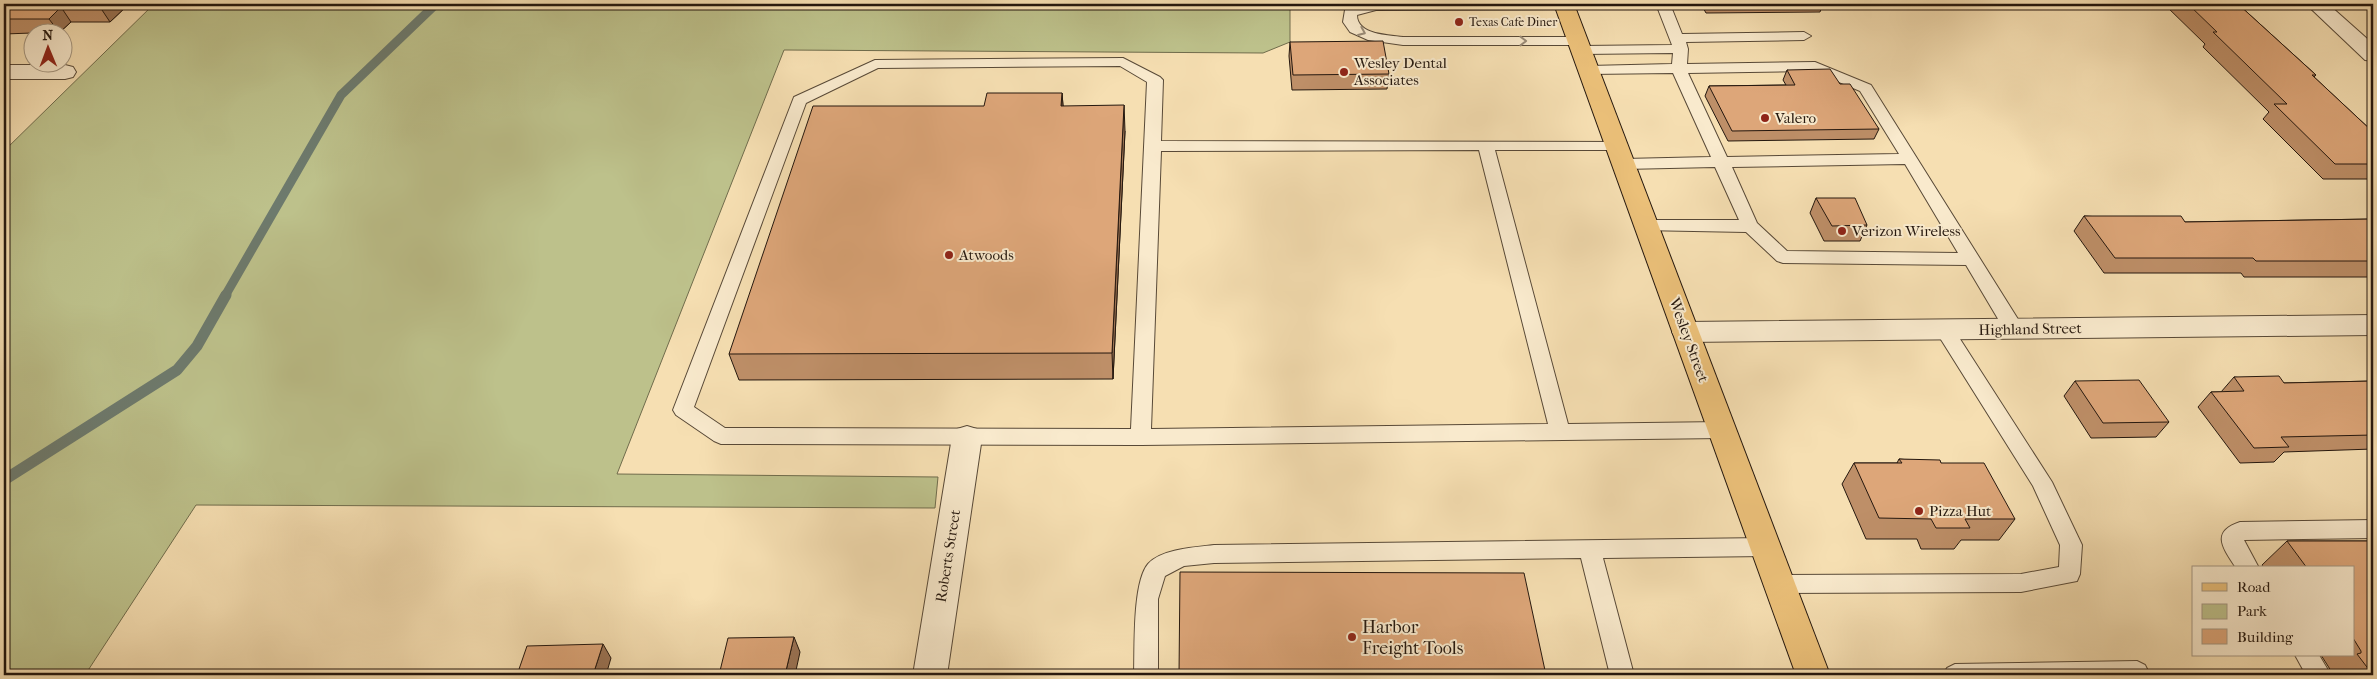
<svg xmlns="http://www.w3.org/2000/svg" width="2377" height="679" font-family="'IM FELL French Canon',serif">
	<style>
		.green { fill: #bdc18b; stroke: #706c4c }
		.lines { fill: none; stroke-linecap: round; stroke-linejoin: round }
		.stream-far1 { stroke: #6d7a6d; stroke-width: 9 }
		.stream { stroke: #6d7a6d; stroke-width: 11 }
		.service-casing { stroke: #584937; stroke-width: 2 }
		.minor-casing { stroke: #584937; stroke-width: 2 }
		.tertiary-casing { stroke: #584937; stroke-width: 2 }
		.primary-casing { stroke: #24170e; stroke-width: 2 }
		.service { fill: #f9eacd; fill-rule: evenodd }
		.minor { fill: #f9eacd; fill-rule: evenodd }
		.tertiary { fill: #f9eacd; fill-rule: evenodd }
		.primary { fill: #ebc079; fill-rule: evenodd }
		.wall { fill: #be8f68; stroke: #24170e }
		.shaded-wall { fill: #9b7455; stroke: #24170e }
		.building { fill: #dda679; stroke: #24170e }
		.oneway { stroke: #998b77 }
		.poi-dot { fill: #8f2418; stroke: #f9eacd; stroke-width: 2 }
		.labels { text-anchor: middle; stroke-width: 4; stroke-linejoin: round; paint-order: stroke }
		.far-poi-label { font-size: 12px; fill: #24170e; stroke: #f9eacd; text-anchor: start }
		.poi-label { font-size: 15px; fill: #24170e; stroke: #f9eacd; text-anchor: start }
		.street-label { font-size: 15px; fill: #24170e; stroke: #f9eacd }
		.near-poi-label { font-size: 18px; fill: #24170e; stroke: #f9eacd; text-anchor: start }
	</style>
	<rect width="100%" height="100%" fill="#f6dfb2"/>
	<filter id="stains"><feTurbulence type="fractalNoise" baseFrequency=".004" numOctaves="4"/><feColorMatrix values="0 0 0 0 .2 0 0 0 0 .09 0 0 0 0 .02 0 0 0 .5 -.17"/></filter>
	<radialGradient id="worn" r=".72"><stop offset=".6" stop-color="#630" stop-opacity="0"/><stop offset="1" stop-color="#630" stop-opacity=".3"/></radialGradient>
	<path class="green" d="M154 4H1290V42L1263 53 784 50 617 474 938 477 935 508 196 505 85 675H4V151Z"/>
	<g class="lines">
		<path class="stream-far1" d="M225 296 341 95 436 4"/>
		<path class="stream" d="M4 480 177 370 197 346 226 295"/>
		<g class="service-casing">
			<path id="service" d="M1365 4H1571L1570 8 1565 9 1376 10 1357 15C1357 35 1388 35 1403 37H1578L1585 41 1578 45H1403L1368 40 1350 32 1343 22 1345 10Z
				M1656 4H1670L1682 34 1804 32 1811 36 1804 40 1686 42 1688 49 1687 64 1815 62 1871 85 2021 324 2023 329 2021 334 2014 336 2007 334 1966 265 1783 263 1777 261 1746 232 1641 230 1638 226 1641 222 1647 220H1739L1715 167 1624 169 1618 168 1616 164 1618 160 1624 159 1711 157 1673 73 1589 74 1582 70 1589 66 1672 64 1673 53 1582 54 1575 50 1582 46 1672 45ZM1813 71 1860 91 1899 154 1727 157 1688 73ZM1905 164 1958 253 1787 251 1757 223 1732 167Z
				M1123 58 1160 77 1163 80 1161 141 1623 142 1625 145 1623 148 1617 150H1495L1568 424 1722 422 1729 425 1732 430 1729 435 1722 438 1141 445 721 444 714 441 676 415 673 410 794 97 875 60ZM1120 66 1147 82 1131 429 725 428 694 407 806 103 878 68ZM1479 150 1548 424 1151 429 1161 151Z
				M1944 323 1951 325 2052 482 2082 545 2080 574 2077 581 2021 592 1780 593 1772 591 1769 584 1772 577 1780 575 2021 574 2059 567 2060 545 2033 486 1935 330 1937 325Z
				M2373 520V538L2244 540 2259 568H2236C2223 548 2210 532 2240 522Z
				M1766 538 1774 541 1777 547 1774 553 1766 556 1603 558 1634 675H1610L1581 558 1214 563 1184 566 1165 576 1158 599V675H1134C1135 650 1132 583 1148 564 1161 549 1196 547 1214 545Z
				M2295 655H2319L2331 675H2306Z
				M2137 661 2145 665 2150 675H1943L1947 668 1955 664Z"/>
		</g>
		<g class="minor-casing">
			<path id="minor" d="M4 65H65L73 67 76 72 73 77 65 79H4Z
				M2373 315V335L1686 342 1676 339 1672 332 1676 325 1686 322Z
				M967 426 977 429 982 437 947 675H913L952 437 957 429Z"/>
		</g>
		<g class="tertiary-casing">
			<path id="tertiary" d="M2306 4H2328L2373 44V61L2365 60Z"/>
		</g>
		<g class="primary-casing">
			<path id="primary" d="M1554 4H1574L1830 675H1796Z"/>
		</g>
		<use href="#service" class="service"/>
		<use href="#minor" class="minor"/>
		<use href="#tertiary" class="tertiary"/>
		<use href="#primary" class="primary"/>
	</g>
	<path class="wall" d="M4 4H129L110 22H71L60 32 4 34Z
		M1701 4H1823L1820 12 1706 13Z
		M2164 4H2238L2316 75 2314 77 2373 132V179H2323L2263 119 2269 112 2203 47 2205 44Z
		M1290 42 1389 74 1387 89 1292 90 1289 56Z
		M1787 70 1840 84 1879 129 1874 139 1728 141 1705 96 1709 86 1786 85 1783 80Z
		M1062 93 1063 106 1125 131 1113 379 739 380 729 354Z
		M1816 198 1867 225 1860 241H1824L1810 213Z
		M2084 216 2185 222 2373 219V277H2244L2241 273H2104L2074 231Z
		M2234 377 2284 383 2373 381V449L2284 452 2274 462 2240 463 2198 407 2211 392H2221Z
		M2075 381 2169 422 2156 437 2091 438 2064 396Z
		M1899 459 1941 463 2015 519 1999 540H1961L1954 549H1921L1917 539H1866L1842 484 1854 463H1897Z
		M2287 541H2373V675H2331L2333 674 2321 655H2353V568H2264L2262 565Z"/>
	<path class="shaded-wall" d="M104 4H129L110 22 100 7Z
		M61 7 71 22 60 32H59L49 19Z
		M1062 93 1064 118 1061 106Z
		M1124 105 1125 131 1113 379 1112 353Z
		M794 637 800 652 795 675H785Z
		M603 644 611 658 606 675H593Z"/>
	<path class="building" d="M4 4H104L100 7H61L49 19H4Z
		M2188 4H2238L2316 75H2312L2373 132V164H2335L2274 104H2287L2213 32H2217Z
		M1383 41 1389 74 1293 75 1290 42Z
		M1830 69 1840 84H1850L1879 129 1732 131 1709 86 1795 85 1787 70Z
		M987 93H1062L1061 106 1124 105 1112 353 729 354 813 106H984Z
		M1816 198H1855L1867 225 1832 226Z
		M2084 216H2181L2185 222 2373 219V261H2256L2253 258H2115Z
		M2279 376 2284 383 2373 381V435L2281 437 2289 447 2254 448 2211 392 2244 391 2234 377Z
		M2139 380 2169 422 2103 423 2075 381Z
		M1899 459 1940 460 1941 463H1984L2015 519H1965L1970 528H1936L1931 519 1879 518 1854 463H1902Z
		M2287 541H2373V675L2357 654 2361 653V651L2353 638V568H2307Z
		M1180 572 1524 573 1546 675H1179Z
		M794 637 785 675H719L728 638Z
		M603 644 593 675H517L527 646Z
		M320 672 319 675H212V674Z"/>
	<defs><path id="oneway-chevron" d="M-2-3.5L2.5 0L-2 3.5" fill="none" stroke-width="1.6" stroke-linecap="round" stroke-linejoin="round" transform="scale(1.25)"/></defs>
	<g class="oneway">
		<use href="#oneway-chevron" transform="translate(1362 32) rotate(23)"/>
		<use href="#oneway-chevron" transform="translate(1523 41)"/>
	</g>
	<g class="poi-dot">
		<circle cx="1459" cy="22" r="5"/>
		<circle cx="1344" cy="72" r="5"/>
		<circle cx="1765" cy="118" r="5"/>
		<circle cx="1842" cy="231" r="5"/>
		<circle cx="949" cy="255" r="5"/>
		<circle cx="1919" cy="511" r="5"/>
		<circle cx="1352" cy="637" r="5"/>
	</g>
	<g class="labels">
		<g class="far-poi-label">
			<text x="1469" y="26">Texas Cafe Diner</text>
		</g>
		<g class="poi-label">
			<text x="1354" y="68">Wesley Dental<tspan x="1354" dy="17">Associates</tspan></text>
			<text x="1775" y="123">Valero</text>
			<text x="1852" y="236">Verizon Wireless</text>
			<text x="959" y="260">Atwoods</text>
			<text x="1929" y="516">Pizza Hut</text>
		</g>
		<g class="street-label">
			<text transform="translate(2030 329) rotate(-1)" y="5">Highland Street</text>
			<text transform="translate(1689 340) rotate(70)" y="5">Wesley Street</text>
			<text transform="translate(948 556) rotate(-81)" y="5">Roberts Street</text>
		</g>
		<g class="near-poi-label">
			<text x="1362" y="633">Harbor<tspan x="1362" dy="21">Freight Tools</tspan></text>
		</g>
	</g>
	<rect width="2377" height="679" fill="none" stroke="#f6dfb2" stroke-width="20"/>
	<rect x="5" y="5" width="2367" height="669" fill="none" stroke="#24170e" stroke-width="2.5"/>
	<rect x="10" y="10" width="2357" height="659" fill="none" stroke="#24170e"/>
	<rect x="2192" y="566" width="162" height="90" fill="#f9eacd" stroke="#a49681"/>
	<rect x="2202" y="583" width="25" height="8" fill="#ebc079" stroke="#a49681"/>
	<text x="2237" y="592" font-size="15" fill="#24170e">Road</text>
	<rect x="2202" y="604" width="25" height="15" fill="#bdc18b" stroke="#a49681"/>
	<text x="2237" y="616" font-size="15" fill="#24170e">Park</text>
	<rect x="2202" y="629" width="25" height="15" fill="#dda679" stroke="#a49681"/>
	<text x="2237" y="642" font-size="15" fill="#24170e">Building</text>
	<g transform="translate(48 48) rotate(359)"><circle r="24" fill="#f9eacd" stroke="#a49681"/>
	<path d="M0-4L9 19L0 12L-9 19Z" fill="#8f2418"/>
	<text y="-8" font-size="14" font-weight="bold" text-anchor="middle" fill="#24170e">N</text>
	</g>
	<rect width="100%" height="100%" filter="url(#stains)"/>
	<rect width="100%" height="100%" fill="url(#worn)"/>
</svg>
